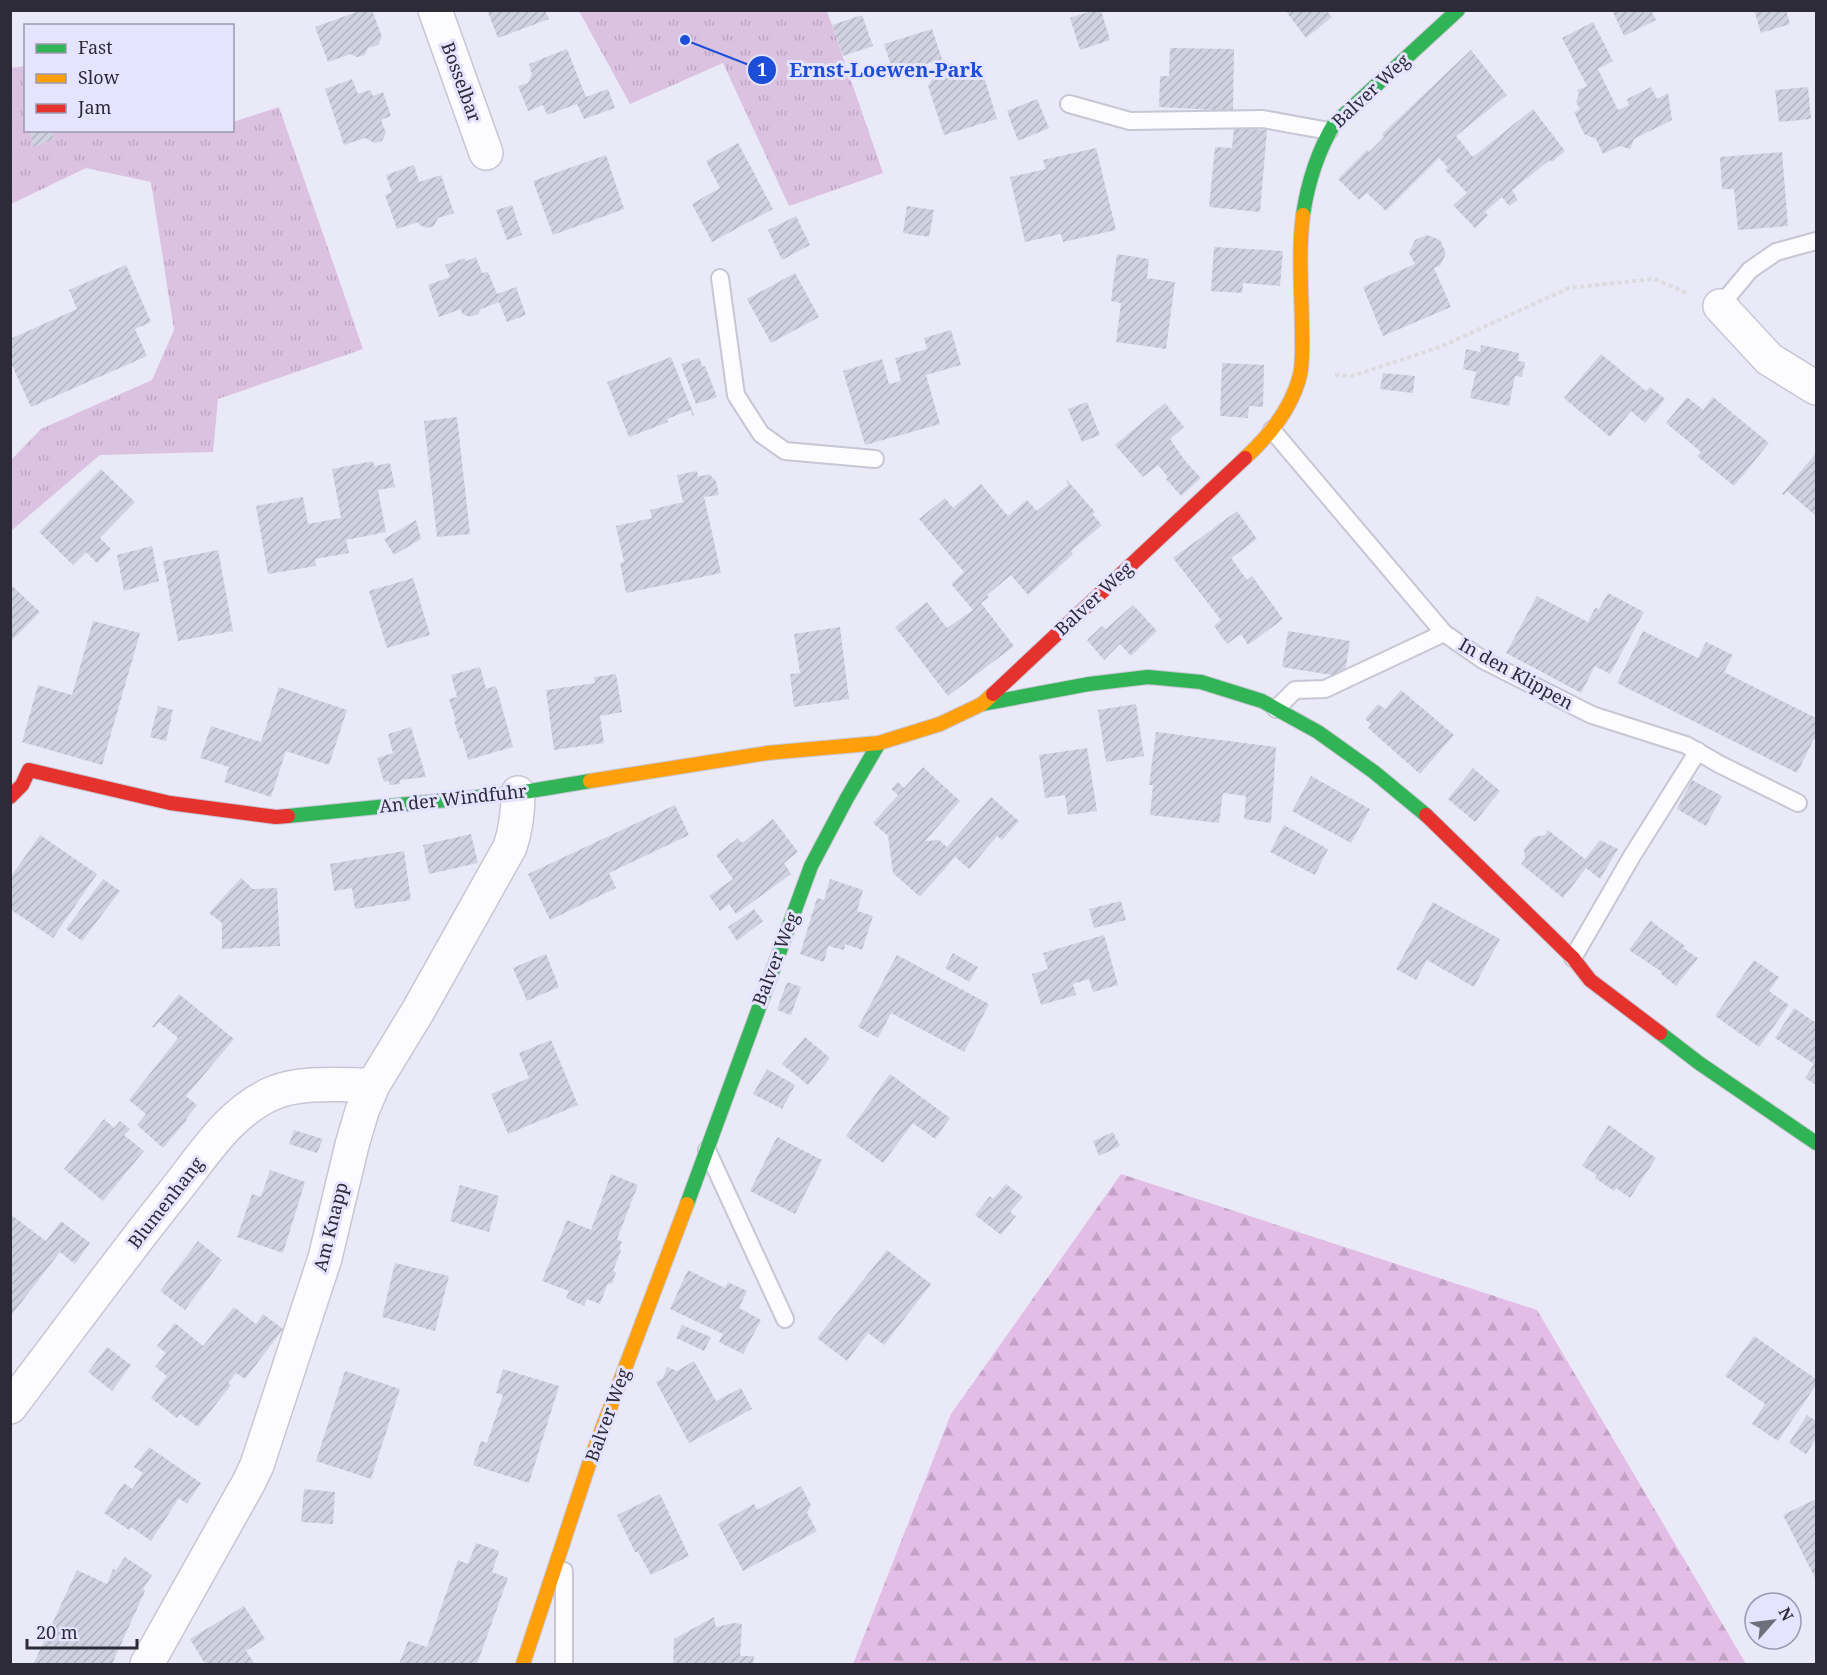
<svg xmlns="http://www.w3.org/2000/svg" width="1827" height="1675" font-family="'Noto Serif',serif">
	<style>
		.grass { fill: url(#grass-tufts) }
		.forest { fill: url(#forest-firs) }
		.building { fill: url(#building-hatch) }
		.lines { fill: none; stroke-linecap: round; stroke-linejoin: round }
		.lane-casing { stroke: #c7c6d4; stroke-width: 20 }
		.street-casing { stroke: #c7c6d4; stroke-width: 36 }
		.fast-casing { stroke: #c7c6d4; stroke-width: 16 }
		.slow-casing { stroke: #c7c6d4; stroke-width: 16 }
		.jam-casing { stroke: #c7c6d4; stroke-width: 16 }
		.path { stroke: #dcdce0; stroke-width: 4; stroke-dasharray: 4.5 3; stroke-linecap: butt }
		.lane { stroke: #fcfcfe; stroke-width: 16 }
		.street { stroke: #fcfcfe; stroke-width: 33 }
		.fast { stroke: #30b455; stroke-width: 14 }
		.slow { stroke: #ff9f0a; stroke-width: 14 }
		.jam { stroke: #e5322d; stroke-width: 14 }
		.labels { text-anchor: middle; stroke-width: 6; stroke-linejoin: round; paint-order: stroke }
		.street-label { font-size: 18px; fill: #2d2b38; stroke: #e5e3fe }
		.leader { fill: none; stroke: #1d4ed8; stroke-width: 2 }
		.callout-dot { fill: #1d4ed8; stroke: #e5e3fe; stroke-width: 2 }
		.mark-label { font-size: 18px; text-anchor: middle; font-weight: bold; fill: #fff }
		.callout-label { font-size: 20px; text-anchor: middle; font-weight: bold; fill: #1d4ed8; stroke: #e5e3fe; stroke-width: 6; stroke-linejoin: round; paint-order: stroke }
	</style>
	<defs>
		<pattern id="grass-tufts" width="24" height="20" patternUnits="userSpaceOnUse" patternTransform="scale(1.5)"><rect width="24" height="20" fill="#dcc2e1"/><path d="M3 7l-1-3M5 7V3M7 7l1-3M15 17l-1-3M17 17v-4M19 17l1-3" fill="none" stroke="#bda7c2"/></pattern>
		<pattern id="forest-firs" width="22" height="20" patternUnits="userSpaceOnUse" patternTransform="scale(1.5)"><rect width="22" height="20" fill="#e2bee6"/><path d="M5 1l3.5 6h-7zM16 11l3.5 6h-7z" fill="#c2a3c6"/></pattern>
		<pattern id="building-hatch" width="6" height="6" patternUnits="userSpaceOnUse" patternTransform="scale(1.5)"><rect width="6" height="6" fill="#d0d2e1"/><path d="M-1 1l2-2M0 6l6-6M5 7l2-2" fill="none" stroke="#b3b4c2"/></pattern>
	</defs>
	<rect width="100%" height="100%" fill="#eae9f8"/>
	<path class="grass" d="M579 11H827L883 173 789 206 723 63 630 104Z
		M25 66 26 130H232L233 122 279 107 363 349 218 399 213 452 100 455 11 531V460L41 429 152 380 174 330 151 182 86 168 11 204V68Z"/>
	<path class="forest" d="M1121 1174 1537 1310 1746 1664H853L951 1414Z"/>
	<path class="building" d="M362 10H372L382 37 378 45 368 48 365 55 357 57 351 54 328 62 315 27Z
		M487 10H545L549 19 498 38Z
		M1094 10H1101L1110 40 1080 50 1070 18Z
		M1285 10H1326L1332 17 1306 38Z
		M1612 10H1651L1656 20 1624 36Z
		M1754 10H1786L1790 24 1761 33Z
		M862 15 873 46 843 56 832 25Z
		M1593 22 1613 61 1598 69 1618 110 1629 105 1627 99 1651 87 1657 99 1668 93 1672 120 1634 139 1630 149 1619 146 1603 154 1596 139 1584 134 1574 112 1580 109 1576 102 1579 94 1577 90 1587 86 1562 38Z
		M932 29 942 59 894 74 884 44Z
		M1170 48 1234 49 1233 111 1159 107 1160 76H1169Z
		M567 49 586 97 608 89 615 108 584 119 577 104 547 115 543 105 528 111 518 86 528 83 532 74 529 64Z
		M1471 50 1507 95 1456 136 1473 157 1533 109 1565 151 1552 162 1550 160 1512 190 1518 200 1509 206 1502 197 1485 212 1488 215 1475 228 1453 205 1467 193 1445 170 1448 167 1439 158 1386 211 1367 193 1359 200 1338 179 1367 150 1369 152 1384 137 1382 134Z
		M980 64 997 119 944 135 928 86 932 79Z
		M352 79 358 94 370 90 373 96 383 92 391 116 381 120 386 133 382 141 375 143 365 138 344 145 325 89Z
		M1808 87 1811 119 1779 122 1775 90Z
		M1037 99 1049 128 1018 141 1007 111Z
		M1234 128 1267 130 1260 212 1209 207 1215 147 1232 148Z
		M29 130H52L54 139 34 147Z
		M738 143 773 209 712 242 692 204 720 188 706 161Z
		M1096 148 1116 230 1063 242 1061 234 1025 242 1010 177 1046 169 1043 160Z
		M1782 152 1788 226 1738 230 1734 189H1722L1720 157Z
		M606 155 624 209 553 235 533 181Z
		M414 165 419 182 441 175 454 213 438 218 434 226 427 228 419 225 418 222 397 229 385 195 392 192 386 175Z
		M512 205 522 235 507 240 496 210Z
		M907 206 934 210 929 237 903 233Z
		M796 216 810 245 782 260 768 230Z
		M1427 235 1440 240 1446 253 1440 266 1434 268 1451 307 1383 336 1363 287 1415 264 1409 253 1415 240Z
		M1214 247 1283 251 1280 286 1243 283 1242 293 1211 291Z
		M1117 254 1149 259 1147 278 1175 282 1166 349 1116 342 1121 303 1111 301Z
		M476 257 482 273 488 272 497 294 516 287 526 315 507 322 499 302 481 309 478 314 470 317 462 314 461 309 439 317 428 285 450 277 445 265 465 258 466 261Z
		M126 265 151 322 135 329 147 356 31 407 10 361V339L77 309 69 290Z
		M795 273 819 317 771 343 747 299Z
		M951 330 961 365 926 375 940 424 865 445 843 371 882 359 889 384 901 381 895 358 927 349 924 338Z
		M1481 345 1519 353 1518 361 1525 362 1522 377 1515 376 1509 406 1470 398 1476 372 1463 369 1466 349 1480 352Z
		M1601 354 1646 391 1650 387 1665 399 1645 423 1631 411 1610 437 1564 398Z
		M671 357 694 415 693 416 690 410 667 419 668 422 629 437 607 382Z
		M699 358 703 367 705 366 717 397 696 404 681 364Z
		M1222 363 1264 365 1263 407 1249 406 1248 418 1220 416Z
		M1383 373 1415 376 1413 393 1380 389Z
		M1687 397 1703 410 1713 397 1769 443 1734 486 1697 456 1701 452 1666 423Z
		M1087 402 1100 435 1082 442 1068 409Z
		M1165 403 1184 427 1170 439 1186 462 1201 478 1181 496 1166 479 1168 477 1158 465 1143 477 1115 445Z
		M457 417 470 534 437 537 424 421Z
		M1816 453V516L1787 491 1784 495 1782 494Z
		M373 461 374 466 390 463 395 487 378 490 386 532 346 540 349 553 315 559 316 566 268 574 256 506 303 497 308 524 341 518 332 469Z
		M101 469 135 502 100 538 111 549 97 563 86 552 73 565 39 532Z
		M697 471 698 477 709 474 716 481 719 495 704 497 721 573 626 593 620 563 624 562 616 526 652 518 650 510 683 502 677 475Z
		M1066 479 1095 512 1092 514 1102 525 1071 551 1073 554 1028 595 1011 575 987 595 989 597 981 603 1014 646 948 696 895 627 927 602 947 628 973 610 951 584 964 572 919 519 945 498 953 508 981 484 1008 516 1027 500 1037 511 1068 485Z
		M1237 511 1257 539 1231 558 1247 580 1252 576 1283 619 1248 645 1241 634 1227 644 1214 626 1221 620 1173 558Z
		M416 520 421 539 394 555 384 539Z
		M152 546 159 581 124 591 117 555Z
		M218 550 233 631 178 641 163 561Z
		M413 578 430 635 387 648 369 591Z
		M10 584 40 612 10 642Z
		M1608 593 1644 612 1610 674 1595 666 1581 693 1506 653 1537 596 1588 622 1595 608 1599 609Z
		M1133 605 1157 631 1131 656 1120 644 1104 660 1087 640 1102 626 1106 629Z
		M93 621 140 633 102 765 22 742 38 685 72 695Z
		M840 627 849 699 794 707 790 674 800 673 794 634Z
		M1288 631 1350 641 1344 677 1282 667Z
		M1643 631 1698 658 1706 642 1733 655 1724 672 1816 718V740L1814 739 1797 773 1617 683Z
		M480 667 486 689 496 686 513 747 468 760 462 738 460 739 454 721H456L449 699 457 697 451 675Z
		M616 674 622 712 600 716 604 743 554 750 546 690 595 683 594 677Z
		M279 687 347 710 329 765 286 751 271 797 224 782 229 767 200 758 211 726 261 742Z
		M1401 690 1454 735 1420 774 1368 728 1371 724 1365 719 1378 704 1385 709Z
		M1136 704 1144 756 1106 762 1098 710Z
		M158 706 173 710 166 741 150 737Z
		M411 727 426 777 400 780V784L389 785V781L384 782 377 758 393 753 388 734Z
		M1156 732 1276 747 1271 823 1244 819 1246 796 1223 793 1219 823 1150 815 1153 785H1149Z
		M1087 748 1097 811 1068 815 1065 795 1045 798 1039 755Z
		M923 767 960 801 925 841 939 840 947 847 991 797 1019 821 1002 840 997 836 969 869 955 857 920 897 893 873 888 836 873 823 898 795 891 789 898 782 904 788Z
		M1473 768 1500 791 1475 822 1448 799Z
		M1311 776 1370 809 1351 843 1292 811Z
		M1692 780 1722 796 1706 826 1677 809Z
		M675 805 689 835 609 873 616 888 550 920 528 874Z
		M773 819 798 852 784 863 791 874 736 914 729 904 720 911 709 896 733 879 716 855 738 838 742 843Z
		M1284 825 1328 849 1315 875 1270 852Z
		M1548 830 1585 859 1600 840 1618 849 1600 879 1586 868 1563 898 1521 864 1525 859 1524 849 1534 837 1545 835Z
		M471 834 478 863 429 874 423 845Z
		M40 835 97 874 53 938 10 909V878Z
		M404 851 411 900 355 909 352 888 334 891 330 864Z
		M241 878 253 889 277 888 280 946 222 949V923L209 913Z
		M103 879 120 891 82 941 66 929Z
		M830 879 863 890 857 911 873 916 862 950 845 944 844 950 828 946 824 962 800 954 817 898 824 900Z
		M1121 901 1126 920 1094 928 1089 909Z
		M1433 902 1500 939 1474 987 1427 960 1416 980 1396 969Z
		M754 909 763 921 737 941 728 927Z
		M1651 920 1652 922 1685 946 1683 948 1698 958 1676 986 1661 974 1662 972 1629 950Z
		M1104 935 1118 985 1093 992 1089 979 1073 984 1076 995 1041 1005 1032 974 1048 969 1043 953Z
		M953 953 978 967 969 982 945 968Z
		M546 954 559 987 527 1001 513 968Z
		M897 955 989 1004 964 1052 891 1013 878 1038 858 1027Z
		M1754 960 1779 977 1769 991 1789 1005 1759 1047 1715 1016Z
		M787 982 801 987 791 1015 777 1010Z
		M179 994 234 1039 186 1096 197 1105 186 1119 187 1120 163 1148 137 1125 146 1114 129 1100 178 1038 159 1022 154 1028 152 1027Z
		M1794 1008 1816 1023V1085L1805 1078 1814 1064 1775 1038Z
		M805 1037 830 1058 808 1085 782 1064Z
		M551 1040 578 1105 508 1134 491 1094 529 1078 519 1053Z
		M767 1069 795 1085 782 1109 753 1094Z
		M890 1074 950 1118 935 1139 913 1123 883 1163 846 1136Z
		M104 1119 114 1128 120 1121 130 1129 124 1135 144 1151 103 1201 64 1169Z
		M1609 1125 1656 1158 1630 1198 1616 1188 1614 1191 1595 1178 1597 1175 1582 1166Z
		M294 1130 323 1139 317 1153 289 1144Z
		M1113 1132 1120 1146 1099 1156 1093 1141Z
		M777 1137 822 1160 795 1214 750 1191Z
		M270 1170 305 1182 283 1253 237 1237 252 1194 261 1197Z
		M611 1174 638 1185 617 1239 622 1242 619 1249 621 1250 613 1271 616 1272 612 1284 608 1283 600 1304 587 1299 584 1306 566 1298 569 1291 542 1281 567 1220 591 1230Z
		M1006 1184 1023 1197 1010 1212 1016 1216 1001 1235 975 1215 990 1196 993 1199Z
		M460 1185 499 1196 489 1232 450 1221Z
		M10 1214 46 1241 61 1221 90 1243 75 1264 60 1252 10 1317Z
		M198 1241 222 1260 185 1310 160 1291Z
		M887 1250 931 1284 884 1345 868 1333 847 1361 817 1338Z
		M395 1263 449 1276 435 1331 382 1317Z
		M688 1270 725 1288 728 1282 747 1291 739 1308 761 1320 743 1354 719 1342 723 1334 670 1309Z
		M234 1307 256 1324 263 1314 283 1329 245 1379 236 1373 228 1383 231 1385 198 1427 180 1414 177 1418 151 1398 167 1376 155 1367 166 1353 157 1346 175 1323 203 1346Z
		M682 1325 711 1337 704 1351 676 1338Z
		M1754 1336 1816 1379V1385L1778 1441 1752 1424 1765 1404 1725 1376Z
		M107 1347 131 1365 112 1391 88 1372Z
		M694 1361 716 1401 741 1388 752 1409 689 1443 656 1382 663 1378 667 1367 677 1371Z
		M503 1369 559 1386 529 1483 473 1465 481 1441 487 1443 503 1395 496 1393Z
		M345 1371 400 1389 371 1479 316 1461Z
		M1807 1415 1816 1421V1439L1806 1454 1789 1443Z
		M149 1447 201 1483 187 1504 179 1498 151 1541 131 1527 129 1530 104 1513 124 1483 132 1489 143 1473 134 1467Z
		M801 1486 811 1505 807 1513 817 1531 743 1571 718 1524 754 1504 757 1510Z
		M304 1489 335 1492 333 1524 301 1522Z
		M660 1494 689 1556 651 1575 638 1552H635L617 1515Z
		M1816 1499V1577L1815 1578 1783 1515Z
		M476 1543 499 1551 492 1572 508 1578 477 1664H399L408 1641 427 1647 458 1560 468 1564Z
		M125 1557 152 1575 143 1589 145 1591 112 1664H38L34 1663 77 1570 107 1584 113 1569 116 1570Z
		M244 1606 265 1639 246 1651 255 1664H205L190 1639Z
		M714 1617 716 1627 734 1623 742 1624 740 1656H754L753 1664H673L674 1639Z"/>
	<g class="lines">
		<g class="lane-casing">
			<path id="lane" d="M1069 104 1130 121 1263 119 1329 131
				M720 278 736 395 761 434 785 451 875 459
				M1720 306 1750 270 1776 252 1816 241
				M1272 430 1444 633 1483 660 1592 715 1686 745 1719 764 1798 803
				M1276 709 1295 690 1325 689 1444 633
				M1573 958 1632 856 1698 751
				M707 1150 785 1319
				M564 1664V1571"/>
		</g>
		<g class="street-casing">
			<path id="street" d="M435 10 486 153
				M1720 306 1769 359 1816 388
				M10 1407C65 1335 118 1262 174 1192 203 1156 229 1112 273 1093 301 1081 342 1085 373 1085
				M147 1664 249 1482 257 1465 325 1258 352 1145 362 1111 373 1085 418 1011 510 847C516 829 518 812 518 793"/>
		</g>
		<g class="fast-casing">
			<path id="fast" d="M1303 215C1308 181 1317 153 1334 124L1458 10
				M982 704 1089 684 1148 677 1201 682 1262 701 1318 732 1374 772 1426 815
				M288 816 518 793 590 781
				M1660 1033 1699 1063 1816 1143
				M687 1204 811 866 847 798 879 743"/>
		</g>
		<g class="slow-casing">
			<path id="slow" d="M1245 458C1269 436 1292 408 1300 375 1303 362 1302 348 1302 334 1302 295 1298 254 1303 215
				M590 781 767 753 879 743 940 724 982 704 993 694
				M523 1664 590 1461 687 1204"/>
		</g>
		<g class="jam-casing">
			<path id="jam" d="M993 694 1245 458
				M10 797 22 785 29 770 170 803 276 817 288 816
				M1426 815 1573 958 1590 980 1660 1033"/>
		</g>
		<path class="path" d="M1335 375 1352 376 1440 347 1569 288 1654 279 1687 293"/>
		<use href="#lane" class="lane"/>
		<use href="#street" class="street"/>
		<use href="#fast" class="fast"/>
		<use href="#slow" class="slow"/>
		<use href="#jam" class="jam"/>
	</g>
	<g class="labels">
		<g class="street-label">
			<text transform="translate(461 82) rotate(70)" y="6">Bosselbar</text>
			<text transform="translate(1371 91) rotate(-43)" y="6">Balver Weg</text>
			<text transform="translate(1094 599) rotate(-43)" y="6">Balver Weg</text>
			<text transform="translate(1516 674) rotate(29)" y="6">In den Klippen</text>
			<text transform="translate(453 799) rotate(-6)" y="6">An der Windfuhr</text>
			<text transform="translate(776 959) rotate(-69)" y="6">Balver Weg</text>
			<text transform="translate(166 1203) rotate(-52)" y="6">Blumenhang</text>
			<text transform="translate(331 1227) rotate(-76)" y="6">Am Knapp</text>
			<text transform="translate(608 1415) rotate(-70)" y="6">Balver Weg</text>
		</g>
	</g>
	<path class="leader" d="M685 40L762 70"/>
	<g class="callout-dot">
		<circle cx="685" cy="40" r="6"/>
		<circle cx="762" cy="70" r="15"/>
	</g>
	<g class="mark-label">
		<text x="762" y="76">1</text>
	</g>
	<g class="callout-label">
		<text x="886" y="77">Ernst-Loewen-Park</text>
	</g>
	<rect width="1827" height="1675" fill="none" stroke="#2d2b38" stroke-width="24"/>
	<rect x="24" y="24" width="210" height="108" fill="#e5e3fe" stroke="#9b99af" stroke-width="1.5"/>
	<rect x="36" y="44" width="30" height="9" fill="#30b455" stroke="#9b99af" stroke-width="1.5"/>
	<text x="78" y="54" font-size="18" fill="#2d2b38">Fast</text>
	<rect x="36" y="74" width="30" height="9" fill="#ff9f0a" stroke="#9b99af" stroke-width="1.5"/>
	<text x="78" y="84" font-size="18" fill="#2d2b38">Slow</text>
	<rect x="36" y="104" width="30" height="9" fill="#e5322d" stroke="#9b99af" stroke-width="1.5"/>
	<text x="78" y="114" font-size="18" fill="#2d2b38">Jam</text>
	<g transform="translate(1773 1621) rotate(62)"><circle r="28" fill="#e5e3fe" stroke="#9b99af" stroke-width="1.5"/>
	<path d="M0-4.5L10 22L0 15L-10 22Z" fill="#6f6e7b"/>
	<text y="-9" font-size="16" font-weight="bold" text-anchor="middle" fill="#2d2b38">N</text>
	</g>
	<path d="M27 1639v9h110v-9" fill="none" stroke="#2d2b38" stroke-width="3"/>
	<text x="36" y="1639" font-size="18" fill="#2d2b38" stroke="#e5e3fe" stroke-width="4.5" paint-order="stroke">20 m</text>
</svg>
